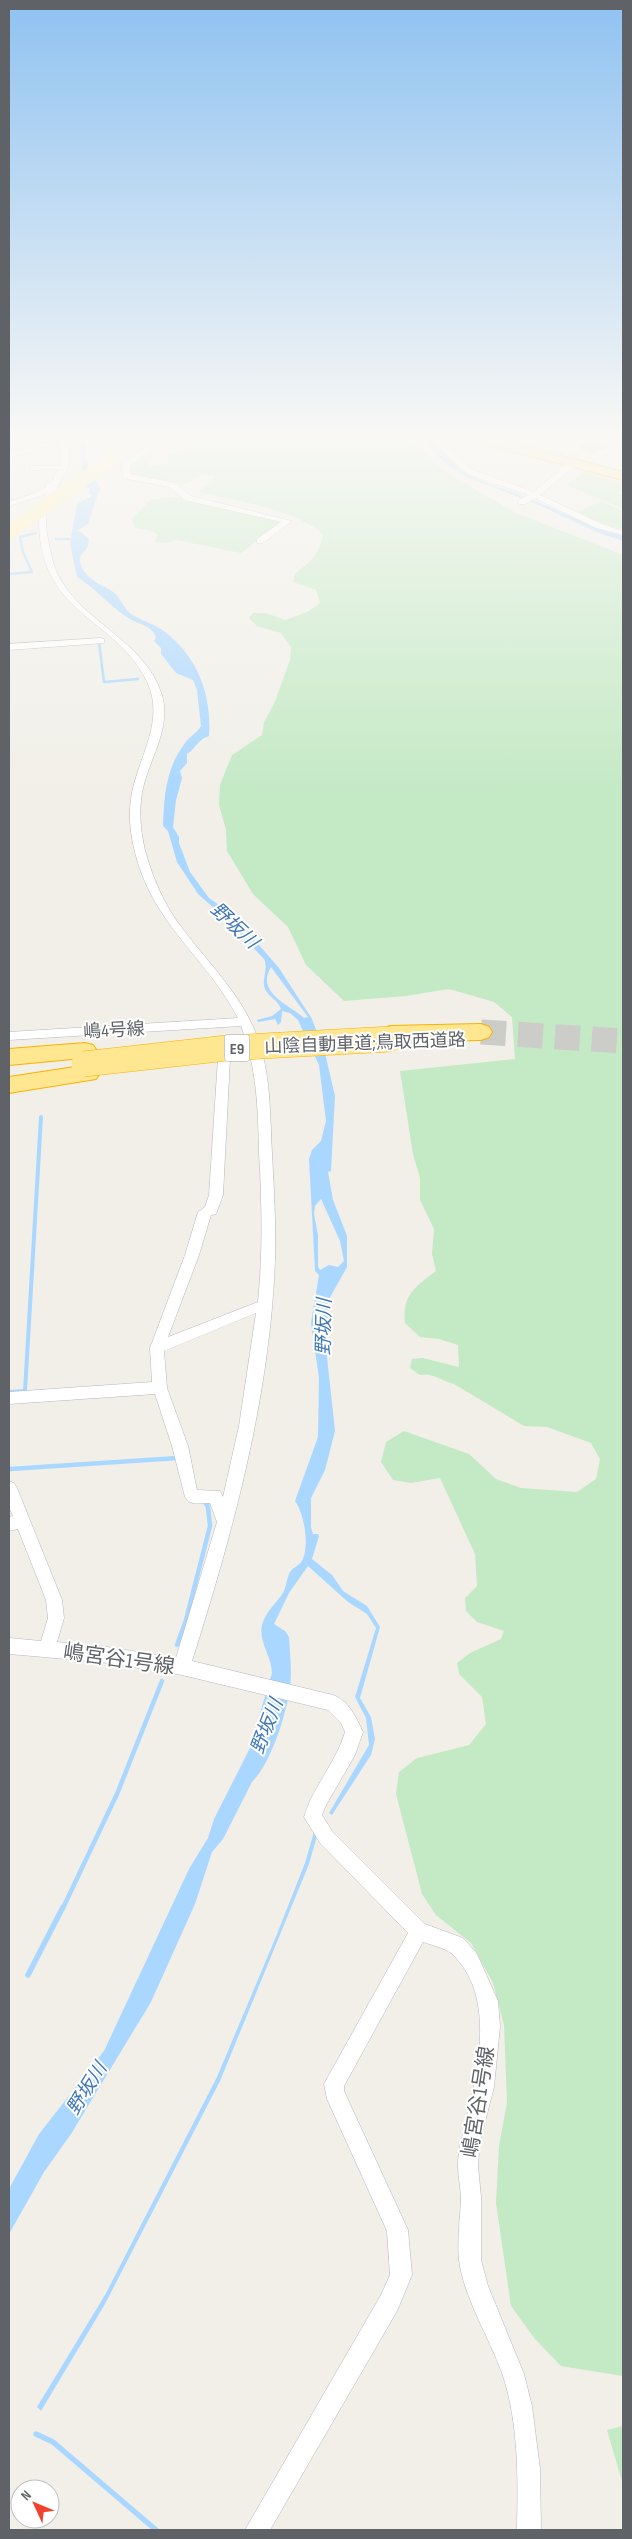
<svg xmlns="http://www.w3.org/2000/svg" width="632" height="2539" font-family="'Sofia Sans Condensed','Noto Sans JP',sans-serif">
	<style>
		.commercial { fill: #fff8df }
		.green { fill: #c4e9c5 }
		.water { fill: #aad7ff; fill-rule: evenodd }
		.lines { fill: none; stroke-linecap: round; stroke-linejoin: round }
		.stream-far3 { stroke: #aad7ff; stroke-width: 2.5 }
		.stream-far2 { stroke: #aad7ff; stroke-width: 4 }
		.stream-far1 { stroke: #aad7ff; stroke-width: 4.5 }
		.stream { stroke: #aad7ff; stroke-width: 5.5 }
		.building { fill: #cccbc3; stroke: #d7d2c5 }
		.street-tunnel { stroke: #ccccc8; stroke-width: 8; stroke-dasharray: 8 4.5; stroke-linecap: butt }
		.highway-tunnel { stroke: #ccccc8; stroke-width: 25; stroke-dasharray: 25 12; stroke-linecap: butt }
		.street-casing { stroke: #b5b8bc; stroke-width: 1 }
		.primary-casing { stroke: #f8d05a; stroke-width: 2 }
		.highway-casing { stroke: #f9b200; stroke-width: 2 }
		.street { fill: #fff; fill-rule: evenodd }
		.primary { fill: #fff4af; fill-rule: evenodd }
		.highway { fill: #ffe691; fill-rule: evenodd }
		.primary-bridge-casing { stroke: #f8d05a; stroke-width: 14; stroke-linecap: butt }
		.highway-bridge-casing { stroke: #f9b200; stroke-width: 26; stroke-linecap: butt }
		.primary-bridge { stroke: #fff4af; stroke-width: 14 }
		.highway-bridge { stroke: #ffe691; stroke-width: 25 }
		.labels { text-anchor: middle; stroke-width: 4; stroke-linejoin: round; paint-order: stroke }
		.shield { fill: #fff; stroke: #8f9295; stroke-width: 1 }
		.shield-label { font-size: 16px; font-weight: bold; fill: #5f6368 }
		.street-label { font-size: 18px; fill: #5f6368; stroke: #fff }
		.water-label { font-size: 19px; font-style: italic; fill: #4077b8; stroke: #fff }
		.near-street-label { font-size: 21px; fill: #5f6368; stroke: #fff }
	</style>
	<rect width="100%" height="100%" fill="#f1efe8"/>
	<path class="commercial" d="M509 437H623V444L594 458Z"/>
	<path class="green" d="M184 437H410L439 466 451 475 514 512 623 555V2376L561 2366 535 2339 511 2306 496 2203 499 2146 507 2102 504 2025 493 1983 471 1943 436 1915 422 1894 396 1794 399 1772 417 1758 469 1745 486 1724 482 1697 459 1674 457 1663 470 1653 501 1639 504 1631 477 1622 466 1611 465 1598 477 1586 475 1554 440 1478 411 1483 393 1480 381 1462 386 1442 404 1431 469 1454 496 1479 521 1488 577 1492 596 1479 600 1459 591 1443 547 1427 524 1426 454 1384C442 1381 432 1372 420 1375L410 1368 412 1359 423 1358 459 1367 458 1345 439 1339 420 1337 405 1323C402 1295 415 1287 436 1271L432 1254 434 1229 420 1200V1178L413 1154 400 1071 515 1059 512 1017 494 1002 449 989 406 996 344 1001 306 965 288 927 253 894 227 851 226 830 219 805 220 785 232 755 262 735 264 722 274 704 290 660 291 647 281 633 257 626 249 618 253 613H266L285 620 307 612 320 603 316 590 293 582C295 568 306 568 313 558 318 551 322 542 323 535 303 511 229 499 198 492L211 483 216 476 203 475 186 484 131 476 130 466 148 453 154 455 147 467 167 464 169 455 187 451 193 444Z
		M584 472 623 483V490L618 493 623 495V509L567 485Z
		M171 497 184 499 283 521 241 553 176 540 167 543 155 542 158 535 152 531 134 527 132 518 151 500Z
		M601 501 623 511V529L604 524 578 512Z
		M623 2426V2485L607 2430Z"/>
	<path class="water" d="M80 437H86C82 454 90 475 100 487L88 524 78 530 89 539C88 541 89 544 88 546 86 552 78 554 80 562 83 577 99 584 112 591 120 596 123 608 131 614 142 621 155 624 165 632 198 657 212 696 209 736 198 739 196 748 187 754V763L180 771 182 778 176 800 173 827 179 837V843L190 872 209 898 233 915 279 968 312 1019 325 1053 335 1096 331 1171 328 1172 333 1200 347 1236V1267L328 1301 327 1357 335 1431 325 1470 311 1498V1527L313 1534H318L319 1536 312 1559 332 1575 343 1591 367 1606 380 1627 360 1698 371 1717 375 1739 371 1755 332 1815 329 1813 369 1745 366 1718 355 1697 376 1628 367 1614 348 1602 308 1566 289 1593 274 1624 285 1631 289 1637C290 1654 292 1671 290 1688 286 1715 271 1763 252 1782L223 1839 212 1852 195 1904 151 2002 71 2134 44 2172 9 2234V2189L39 2134 104 2051 189 1869 208 1838 214 1819 249 1750 272 1673C272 1657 258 1641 262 1625 265 1613 274 1605 281 1596 286 1590 286 1581 289 1574 291 1568 299 1566 302 1561 310 1546 304 1513 295 1501L318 1437 319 1378 311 1323 319 1275 315 1271 309 1159 312 1150 321 1141 326 1121 319 1065 298 1020 290 1013 282 1011 281 1022 278 1025 275 1019 258 1022 257 1020 272 1016 281 1009C278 1000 269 997 265 989 261 979 269 969 264 959L224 917 198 894 177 862 168 831 163 826C164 796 166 768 185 743 189 737 197 733 201 726L197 690 193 680 176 673 161 654V648L154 641 156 637C151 625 140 625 130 619 111 608 97 589 77 577L70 543 77 504 92 496 88 493 90 489 83 485ZM271 967 308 1017 304 1018C290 1005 255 993 271 967ZM321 1199 340 1241 344 1261 338 1267 329 1265 320 1270 318 1267V1235L314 1214 315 1206Z
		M421 437C438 437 449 463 464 472 487 485 514 491 538 502 567 514 593 528 623 536V541L596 532 541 506 462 475 446 464Z
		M314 1832 317 1836 309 1864 220 2081 105 2304 41 2411 37 2407 105 2295 217 2077 275 1939 305 1863Z"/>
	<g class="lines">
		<path class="stream-far3" d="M525 455 533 457
			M544 460 550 461
			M9 498 14 500
			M56 539H69
			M9 574 32 572 23 552 20 537 36 533
			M99 642 104 682 138 679"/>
		<path class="stream-far2" d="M9 1392 25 1391 41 1117"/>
		<path class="stream-far1" d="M10 1469 178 1458
			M177 1645 186 1620 210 1526 208 1507 204 1501
			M63 1908 117 1794 162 1681"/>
		<path class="stream" d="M28 1975 63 1907
			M36 2434 53 2442 156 2530"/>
	</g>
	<path class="building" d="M592 439 610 446 593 453 580 448 583 446 579 444Z"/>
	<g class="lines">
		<path class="street-tunnel" d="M125 437 145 441"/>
		<path class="highway-tunnel" d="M481 1032 623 1041"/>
		<g class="street-casing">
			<path id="street" d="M60 437H68C68 445 71 455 69 463 64 480 51 494 47 512 44 526 49 543 52 558 66 618 144 635 162 695 171 726 152 755 144 784 138 806 140 829 145 850 151 873 161 897 174 917 203 959 243 993 259 1042 271 1078 270 1117 272 1154 274 1189 276 1224 275 1260 270 1397 233 1532 192 1661L333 1695C349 1701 356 1717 363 1732L355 1755 325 1807 322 1815 332 1831 425 1924 463 1938 477 1954 498 2001 500 2026 494 2087 480 2141 478 2166 481 2197V2260L488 2286 524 2374 532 2406 540 2469 541 2530H517C518 2478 519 2423 502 2373 489 2337 464 2298 459 2260 457 2241 460 2219 461 2200 461 2188 458 2177 458 2166 458 2147 464 2132 468 2114 479 2064 495 1993 451 1953 444 1948 432 1945 423 1942L344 2086V2091L408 2230 412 2275 397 2311 270 2530H245L381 2295 390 2275 387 2231 327 2099 324 2084 408 1933 320 1843 304 1817C313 1786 336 1763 345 1732L341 1723 328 1710 182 1675 101 1662 9 1654V1638L41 1641 48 1618 46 1600 18 1529 9 1531V1517L13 1516 9 1507V1481L14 1483 17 1488 62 1600 64 1618 57 1642 101 1646 176 1658 217 1522 210 1503C200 1503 190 1506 185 1497L172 1446 155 1394 9 1404V1392L152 1382 150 1348 185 1255 198 1212 205 1207 209 1195 218 1058 224 1054 230 1058 223 1195 216 1214 211 1215 199 1255 168 1337 258 1302C263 1252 262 1203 259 1153 258 1110 257 1067 241 1026L9 1040V1032L238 1018C206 956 151 924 134 848 129 827 128 805 134 784 144 747 166 714 144 676 115 622 53 615 41 545 38 525 38 512 46 494L9 506V502L35 493 46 487V483H51L59 469 33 470H30V466H60L61 446 36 448V451L9 458V454L29 448 27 446 31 444 61 442ZM256 1313 239 1426 223 1497 220 1491 197 1490 188 1446 167 1388 164 1351Z
				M429 437H437L473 470 534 492 570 461H576V465L540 495 602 524 623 531V535L596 528 535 498 525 504H519V500L528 495 467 474Z
				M145 439 155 446 130 466V474L175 483 191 496 292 521 263 543H257V539L281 522 185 500 169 487 123 478 122 465 146 446 141 441Z
				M101 638 104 639V643L9 650V644Z"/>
		</g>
		<g class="primary-casing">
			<path id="primary" d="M136 437H150L137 447H129L127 444Z"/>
		</g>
		<g class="highway-casing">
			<path id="highway" d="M467 437H489L623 472V480L469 440Z
				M481 1024 489 1027 492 1032 489 1037 481 1040 390 1042 382 1039 379 1034 382 1029 390 1026Z
				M85 1043 93 1045 97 1051 93 1057 9 1065V1049Z
				M88 1065 96 1067 100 1073 96 1079 9 1093V1077Z"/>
		</g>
		<use href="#street" class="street"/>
		<use href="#primary" class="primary"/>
		<use href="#highway" class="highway"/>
		<g class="primary-bridge-casing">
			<path id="primary-bridge" d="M9 532 133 444"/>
		</g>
		<g class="highway-bridge-casing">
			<path id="highway-bridge" d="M84 1064 227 1048 391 1039"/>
		</g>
		<use href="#primary-bridge" class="primary-bridge"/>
		<use href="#highway-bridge" class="highway-bridge"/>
	</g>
	<linearGradient id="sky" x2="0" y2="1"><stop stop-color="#8fc2f1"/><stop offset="0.55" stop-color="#f9f8f5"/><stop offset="1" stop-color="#f9f8f5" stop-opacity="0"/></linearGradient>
	<rect width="632" height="792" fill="url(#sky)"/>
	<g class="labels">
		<rect class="shield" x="224.5" y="1034.5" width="25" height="27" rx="4"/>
		<g class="shield-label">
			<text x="237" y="1054">E9</text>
		</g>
		<g class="street-label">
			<text transform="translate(114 1030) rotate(-3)" y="6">嶋4号線</text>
			<text transform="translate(365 1043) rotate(-2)" y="6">山陰自動車道;鳥取西道路</text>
		</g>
		<g class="water-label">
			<text transform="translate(235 925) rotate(43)" y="7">野坂川</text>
			<text transform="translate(323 1327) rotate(-89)" y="7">野坂川</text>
			<text transform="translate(266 1726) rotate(-69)" y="7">野坂川</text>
			<text transform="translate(86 2088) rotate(-58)" y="7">野坂川</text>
		</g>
		<g class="near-street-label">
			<text transform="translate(119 1659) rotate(8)" y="7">嶋宮谷1号線</text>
			<text transform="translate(478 2102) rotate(-81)" y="7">嶋宮谷1号線</text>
		</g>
	</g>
	<rect width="632" height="2539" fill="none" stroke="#5f6368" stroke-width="20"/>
	<g transform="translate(35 2504) rotate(314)"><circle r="24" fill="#ffffff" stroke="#bfc1c3"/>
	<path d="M0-4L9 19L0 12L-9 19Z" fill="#f1422e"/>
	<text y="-8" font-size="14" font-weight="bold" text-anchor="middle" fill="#5f6368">N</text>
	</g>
</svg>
